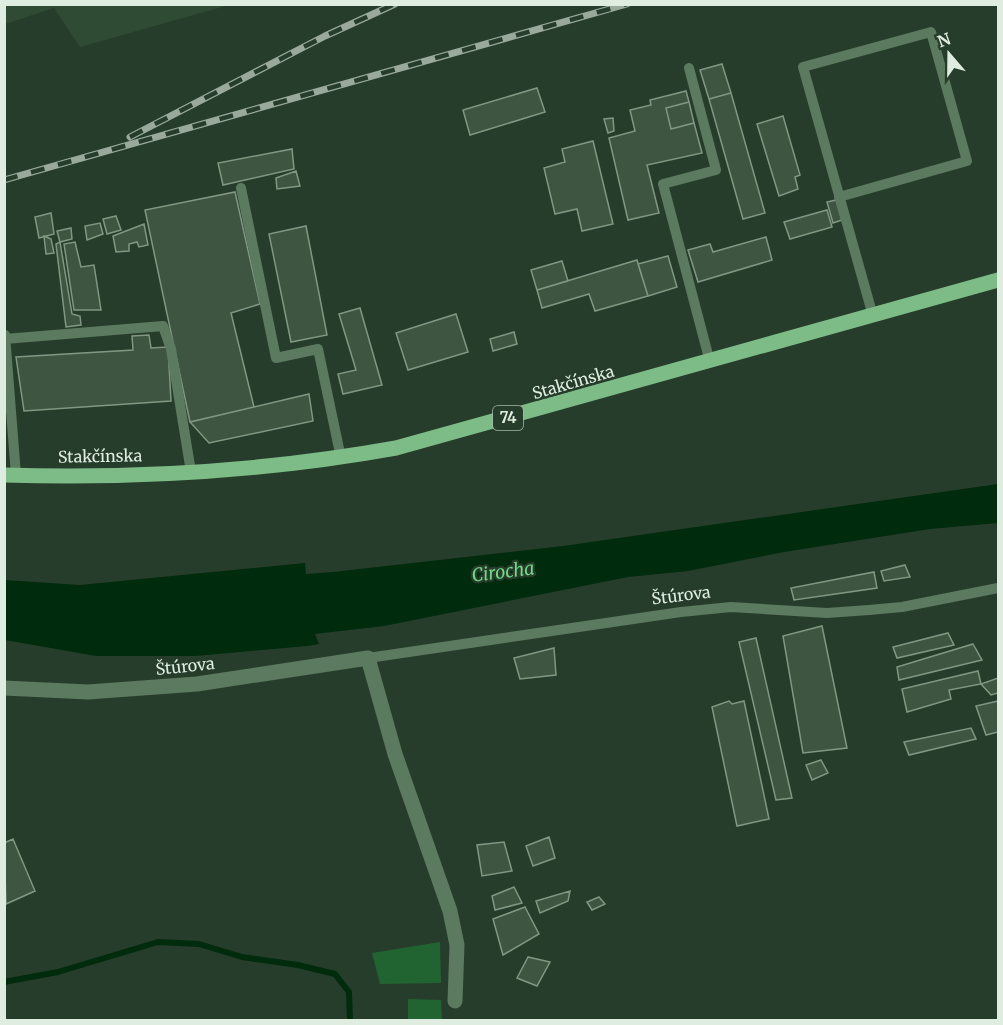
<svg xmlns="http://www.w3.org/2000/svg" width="1003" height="1025" font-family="Merriweather,serif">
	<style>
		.built { fill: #304b34 }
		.green { fill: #216432 }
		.water { fill: #012b0d }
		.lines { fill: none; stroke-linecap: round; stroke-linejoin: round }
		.stream { stroke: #012b0d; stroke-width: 6 }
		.building { fill: #3e5541; stroke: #809883; stroke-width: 1.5 }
		.lane { stroke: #5c7a60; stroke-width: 10 }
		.street { stroke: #5c7a60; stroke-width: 15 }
		.primary { stroke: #7dbc87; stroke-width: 15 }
		.rail-casing { stroke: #99aa9c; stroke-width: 7 }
		.rail { stroke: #273d2b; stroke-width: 4.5; stroke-dasharray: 14; stroke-linecap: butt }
		.labels { text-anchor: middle; stroke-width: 4.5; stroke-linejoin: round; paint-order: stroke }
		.shield { fill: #273d2b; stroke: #a8b8aa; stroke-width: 1.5 }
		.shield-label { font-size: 15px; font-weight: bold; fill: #dfede1 }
		.street-label { font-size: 16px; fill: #dfede1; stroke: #273d2b }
		.water-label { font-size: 18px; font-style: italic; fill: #74d888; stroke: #273d2b }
	</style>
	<rect width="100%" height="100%" fill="#273d2b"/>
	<path class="built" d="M5 4H229V5L80 47 54 8 5 24Z"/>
	<path class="green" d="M440 942 441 983 380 984 372 953Z
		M408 999 441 1000 442 1020H408Z"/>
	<path class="water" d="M998 484V523L930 529 784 552 688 571 628 577 384 626 315 634 319 644 307 646 196 656H96L5 640V580L80 585 305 563 306 574 333 572 563 546Z"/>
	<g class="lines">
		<path class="stream" d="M4 982 58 972 158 942 199 944 242 957 298 965 335 974 349 992 350 1020"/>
	</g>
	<path class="building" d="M722 64 731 93 709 99 700 70Z
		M537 88 545 112 470 135 463 110Z
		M686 91 689 102 666 108 671 129 694 123 702 153 647 165 659 213 628 220 609 138 635 131 630 110 651 105 650 100Z
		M731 93 765 213 743 219 709 99Z
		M689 102 694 123 671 129 666 108Z
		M783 116 800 175 795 177 798 189 779 196 757 124Z
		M613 118 614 131 608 133 604 119Z
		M593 141 613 224 582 231 577 209 555 214 544 168 565 162 562 149Z
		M292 149 294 169 223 185 218 163Z
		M296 171 300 186 277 189 276 178Z
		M235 192 260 304 231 313 254 407 190 422 145 210Z
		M836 200 842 220 833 223 827 202Z
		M827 210 832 227 790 239 784 222Z
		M51 213 54 234 39 238 35 217Z
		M116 216 121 230 107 234 103 219Z
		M100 223 103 234 87 240 85 226Z
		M144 224 148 245 139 247 137 242 129 244V251L116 252 113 236Z
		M306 226 327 335 291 342 269 234Z
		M71 228 72 239 60 242 57 231Z
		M44 236 51 239 54 253 46 254Z
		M766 237 772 260 698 282 688 250 710 244 713 252Z
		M60 242 72 314 80 316 81 325 66 327 56 244Z
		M75 242 81 267 94 265 101 310H74L64 244Z
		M668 256 677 287 648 296 638 264Z
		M637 260 648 296 595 311 589 294 542 308 537 290Z
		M562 261 568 281 537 290 531 270Z
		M360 308 382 385 343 394 338 374 356 370 339 314Z
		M456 314 468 352 408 370 396 333Z
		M514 332 517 344 493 351 490 339Z
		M149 335 151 348 168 347 171 401 24 411 16 357 133 350 132 336Z
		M309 394 313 421 209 443 190 422Z
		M905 565 910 577 884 581 881 571Z
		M874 572 877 588 794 600 791 588Z
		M822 626 847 748 803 753 783 636Z
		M948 633 954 645 897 658 893 647Z
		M756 638 792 798 776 800 739 642Z
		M973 644 982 660 899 680 897 667Z
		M554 648 556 675 520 679 514 658Z
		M978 671 981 684 949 690 951 699 907 712 902 689Z
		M998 678V693L991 695 981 684Z
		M729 701 732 704 744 701 769 819 737 826 712 707Z
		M998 701V732L986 735 976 706Z
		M971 728 976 739 909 755 904 742Z
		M821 760 828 773 812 780 806 765Z
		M549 837 555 858 533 866 526 846Z
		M13 839 35 891 6 904 4 843Z
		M504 842 512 871 482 876 477 845Z
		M514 887 522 903 495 910 492 896Z
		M570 891 568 901 540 913 536 901Z
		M599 897 605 904 592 910 587 902Z
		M525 907 539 934 503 955 493 919Z
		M528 957 550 962 537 986 517 978Z"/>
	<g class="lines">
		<path class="lane" d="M689 68 716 170 663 184 710 362
			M241 188 276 358 318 349 341 458
			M839 197 967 161 931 32 803 67 873 316
			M5 335 16 475
			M5 339 163 326 171 349 191 472
			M368 658 681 612 731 607 827 613 869 610 902 607 998 588"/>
		<path class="street" d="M4 688 88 692 197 684 368 658 395 754 450 911 457 945 455 1001"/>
		<path class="primary" d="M4 475C135 479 268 471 396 448L998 280"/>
		<g class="rail-casing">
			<path id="rail" d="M130 137 325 36 395 4
				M4 180 627 4"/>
		</g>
		<use href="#rail" class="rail"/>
	</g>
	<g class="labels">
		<rect class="shield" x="493" y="406" width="30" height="24" rx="4.5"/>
		<g class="shield-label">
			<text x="508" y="423">74</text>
		</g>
		<g class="street-label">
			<text transform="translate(573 382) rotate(-16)" y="6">Stakčínska</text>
			<text transform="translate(100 456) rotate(-1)" y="6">Stakčínska</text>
			<text transform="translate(681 595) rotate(-7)" y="6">Štúrova</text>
			<text transform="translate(185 666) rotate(-6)" y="6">Štúrova</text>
		</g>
		<g class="water-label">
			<text transform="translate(503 572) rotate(-7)" y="6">Cirocha</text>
		</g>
	</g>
	<rect width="1003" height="1025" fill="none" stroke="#dfede1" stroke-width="12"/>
	<g transform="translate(949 54) rotate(340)" stroke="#273d2b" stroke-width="4.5" paint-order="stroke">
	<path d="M0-4.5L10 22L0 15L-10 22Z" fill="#dfede1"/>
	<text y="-9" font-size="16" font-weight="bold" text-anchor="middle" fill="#dfede1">N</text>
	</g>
</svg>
